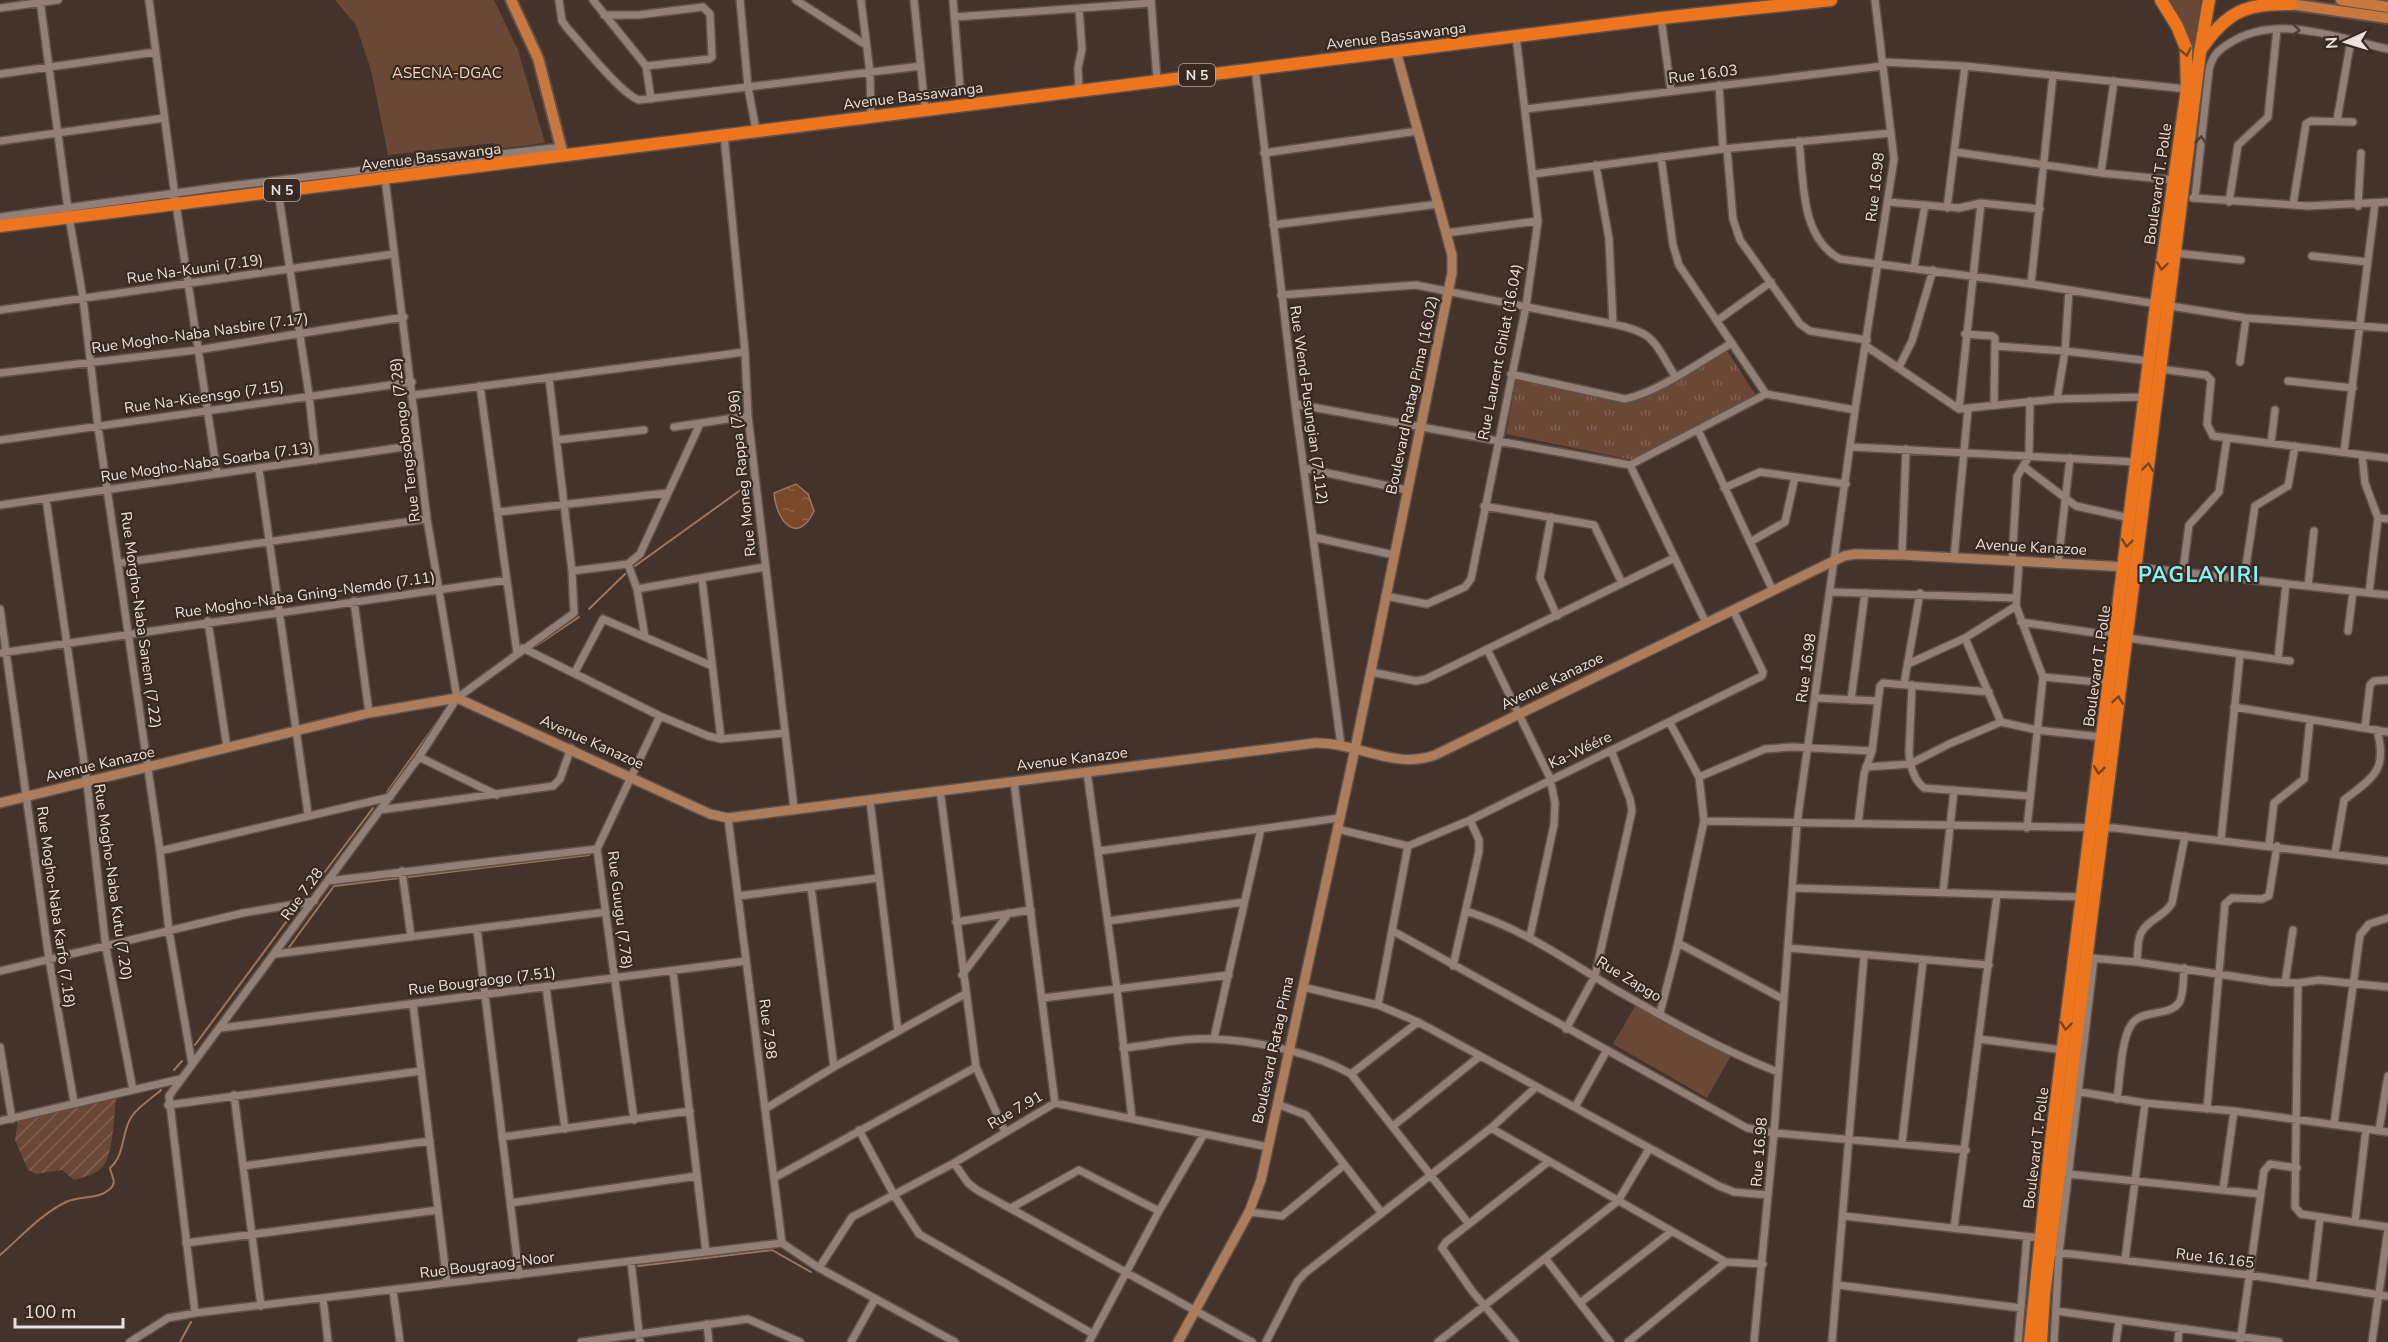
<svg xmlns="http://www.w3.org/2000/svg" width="2388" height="1342" font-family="'Nunito Sans',sans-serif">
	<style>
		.grass { fill: url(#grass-tufts) }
		.park { fill: #6b4835 }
		.garden { fill: url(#garden-furrows) }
		.water { fill: url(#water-ripples); stroke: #9d765e; stroke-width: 1.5 }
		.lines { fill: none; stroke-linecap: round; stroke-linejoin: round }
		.stream { stroke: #9d765e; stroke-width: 2 }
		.street-casing { stroke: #5f524b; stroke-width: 10 }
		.secondary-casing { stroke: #5f524b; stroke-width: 12 }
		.primary-casing { stroke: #5f524b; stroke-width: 14 }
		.highway-casing { stroke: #5f524b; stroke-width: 15 }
		.street { stroke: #927f75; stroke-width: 7 }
		.secondary { stroke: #ad7c5b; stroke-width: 9 }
		.primary { stroke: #c97940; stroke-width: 10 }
		.highway { stroke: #ed751d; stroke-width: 12 }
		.oneway { stroke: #4e3e36 }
		.oneway2 { stroke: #774420 }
		.labels { text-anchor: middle; stroke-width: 4.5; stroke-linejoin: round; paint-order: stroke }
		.shield { fill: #382921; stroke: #b5a9a3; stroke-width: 1.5 }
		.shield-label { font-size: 14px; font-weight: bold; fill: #ebe0db }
		.street-label { font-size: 15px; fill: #ebe0db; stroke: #382921 }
		.park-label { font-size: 15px; fill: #f6d4c2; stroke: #382921 }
		.district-label { font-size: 21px; font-weight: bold; letter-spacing: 1.5px; fill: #85f1f7; stroke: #382921 }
	</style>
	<defs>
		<pattern id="grass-tufts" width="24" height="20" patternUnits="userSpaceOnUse" patternTransform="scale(1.5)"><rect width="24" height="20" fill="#6b4835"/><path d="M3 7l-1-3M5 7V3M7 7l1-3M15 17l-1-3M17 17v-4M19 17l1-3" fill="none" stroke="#806252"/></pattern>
		<pattern id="garden-furrows" width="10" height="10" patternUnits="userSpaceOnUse" patternTransform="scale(1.5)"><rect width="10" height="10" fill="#6b4835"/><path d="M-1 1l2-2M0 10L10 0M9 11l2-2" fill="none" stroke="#806252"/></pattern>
		<pattern id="water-ripples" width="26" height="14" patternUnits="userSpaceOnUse" patternTransform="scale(1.5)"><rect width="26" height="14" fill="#7b4829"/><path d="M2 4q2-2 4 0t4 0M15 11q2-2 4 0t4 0" fill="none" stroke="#8e6247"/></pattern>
	</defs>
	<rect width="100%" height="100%" fill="#43332a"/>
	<path class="grass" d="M1724 346 1755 394 1633 460 1506 434 1517 375 1625 398Z"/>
	<path class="park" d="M335 0H494L518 50 545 143 495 149 494 143 388 155 371 70 356 25Z
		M2165 0H2201L2194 55 2184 27Z
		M1638 1001 1732 1054 1707 1098 1613 1044Z"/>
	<path class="garden" d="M116 1099C114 1115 113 1152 104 1165 97 1175 84 1177 74 1180L62 1170 36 1174 28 1170 15 1140 18 1120Z"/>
	<path class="water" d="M796 484 808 494 814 511C797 547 776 520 774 493Z"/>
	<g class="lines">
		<path class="stream" d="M635 566 749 484
			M589 609 625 574
			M536 646 579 617
			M387 792 442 715
			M324 873 373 808
			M287 950 334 886 589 855
			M195 1045 295 910
			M174 1070 182 1061
			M0 1255C21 1237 41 1214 66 1202 80 1195 98 1200 110 1189 118 1182 111 1176 110 1168 126 1154 121 1131 132 1116 139 1106 152 1098 161 1090
			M638 1266 772 1250 811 1272
			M180 1342 191 1322"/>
		<g class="street-casing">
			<path id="street" d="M40 0 69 217 83 298 98 427 160 851 169 931 192 1064
				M149 0 176 204 217 473
				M559 0 562 21 567 28C583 45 620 93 639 100L921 66
				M593 0 646 66 651 99
				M740 0 748 87 756 130
				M796 0 866 45
				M861 0 870 73 871 116
				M914 0 925 109
				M1151 0 1157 80
				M0 8 58 0
				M604 15H638L703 7 710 14 712 57 709 59 646 66
				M955 17 1151 3
				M1661 18 1671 91
				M1883 62 1965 66 2187 89
				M1255 68 1295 404 1341 745
				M0 74 156 52
				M1719 85 1723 149
				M1079 90 1078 68 1082 49 1079 9
				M924 95 955 91 960 87 953 0
				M1526 109 1883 66
				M2337 120 2351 40
				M724 135 745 352 748 416 794 808
				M0 141 164 118
				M1799 141C1804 182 1800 237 1840 259L2031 284 2246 318 2388 328
				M1727 149 1733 219 1740 240 1800 324 1810 331 1867 340
				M1955 152 2101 173 2174 180
				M1264 153 1418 131
				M1661 157 1673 245 1679 265 1766 394
				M1596 165 1609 239 1613 324
				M2101 173 2114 81
				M1534 174 1723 149 1891 133
				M385 178 427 519 457 698
				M278 191 309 395 316 460
				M2193 198 2308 206 2388 202
				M2195 198 2209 70C2212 56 2218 50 2230 43 2276 13 2339 38 2388 49
				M1888 202 1959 208 1981 203 2040 209
				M2229 202 2238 145 2268 117 2277 29
				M2293 205 2306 124 2311 121 2353 122
				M2358 206 2361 153
				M1947 208 1965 66
				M0 217 220 187 562 147
				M1273 225 1439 204
				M1446 233 1538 221
				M2175 253 2241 260
				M2312 256 2368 262
				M1914 268 1925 205
				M2031 284 2053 75
				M1281 295 1416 285 1613 324C1656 333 1653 341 1675 376
				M0 310 394 254
				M1718 320 1771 282
				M1965 334 1992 336 1995 338 1994 405
				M1866 346 1959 409 2057 399 2146 397
				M1995 346 2065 351 2150 361
				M2240 362 2246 318
				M1899 367 1912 341 1933 270
				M2160 369 2206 375 2211 380 2207 424 2213 436 2388 458
				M0 373 197 350 404 317
				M1511 374 1625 399C1659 392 1701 361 1732 343
				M2288 381 2353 388
				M480 386 517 653
				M414 395 745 352
				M2057 399 2065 351 2069 290
				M1295 404 1630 465 1766 394 1855 410
				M1959 409 1981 203
				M674 427 748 416
				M1698 430 1773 591
				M0 440 412 382
				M557 440 644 430
				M2271 443 2275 410
				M1852 447 2137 462
				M2344 452 2375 204
				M2362 455 2365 483 2378 518 2369 593
				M1630 465 1706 623
				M2023 466 2076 506 2130 518
				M1304 468 1407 490
				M259 469 308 814
				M1724 488 1760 472 1846 484
				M46 499 87 783 106 948 133 1090
				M0 505 418 445
				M1484 506 1594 525 1622 583
				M498 512 667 493
				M1551 517 1540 578 1557 616
				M2378 518 2388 519
				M1313 537 1394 555
				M1750 542 1785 522 1795 477
				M1902 555 1906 449
				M1954 558 1968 409
				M2012 562 2017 477 2029 456 2030 401
				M2019 562 2016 606 2043 677 2027 828
				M120 563 427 519
				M628 564 637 589 645 637
				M2058 564 2070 458
				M2136 567 2388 595
				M572 571 628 564 640 554 700 424
				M2183 571 2189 525 2219 492 2227 438
				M702 579 721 739
				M2244 579 2255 506 2288 486 2295 446
				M2308 586 2314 531
				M637 589 765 567
				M1830 592 2016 598
				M1385 596 1427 604 1465 587 1471 579 1526 306 1538 221 1516 36
				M354 601 369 713
				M0 609 49 959 74 1102
				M208 621 227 748
				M2021 622 2116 636
				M2348 631 2353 591
				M1965 638 2001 722
				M2127 638 2290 661
				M523 648 660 716 708 736 721 739 785 733
				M1487 649 1550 778 1555 803 1554 825 1530 936
				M0 653 507 580
				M2278 659 2286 584
				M1908 664 1965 638 2016 606
				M575 672 603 619 712 666
				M1371 672 1416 681 1426 679 1674 558
				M2043 677 2109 683
				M1904 684 1920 593
				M1912 685 1909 753C1910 765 1914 780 1924 788L2029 796
				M1816 698 1878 701
				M1851 700 1865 593
				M2234 707 2388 732
				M2365 727 2370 685 2374 681 2388 680
				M1872 751 1880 686 1883 683 1989 692
				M419 757 497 795
				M1866 767 1910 764 1949 744 2001 722 2037 730 2102 737
				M1087 772 1117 989 1132 1119
				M1699 777 1765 749 1793 747 1872 751 1864 774 1858 824
				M1014 782 1055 1103
				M940 790 976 1067 1005 1132
				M870 801 898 1031
				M380 810 553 786 560 779 571 748
				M728 818 782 1243
				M1704 821 2115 828 2388 861
				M1337 829 1408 846 1470 820 1762 676 1763 672 1733 610
				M2221 840 2240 655
				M2269 845 2274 803 2304 779 2310 720
				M160 851 390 797
				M1099 851 1339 818
				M2335 853 2344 800C2373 777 2388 771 2377 730
				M402 871 411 937
				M328 881 597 849
				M811 887 834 1067
				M1793 888 2084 897
				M1943 892 1954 790
				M738 896 878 878
				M1466 911C1525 930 1560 956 1611 987 1665 1018 1721 1050 1778 1072
				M1108 921 1244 902
				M956 922 1031 910
				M477 929 519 1275
				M1393 931 1747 1128 1774 1133 1966 1150
				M1678 943 1783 999
				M1788 948 1989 965
				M275 954 606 912
				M2090 958 2137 962 2271 982 2298 983 2319 980 2388 987
				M2137 962C2138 953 2137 941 2141 933 2148 919 2164 917 2172 903L2185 836
				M1453 966 1479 851V840L1470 820
				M0 971 243 913 314 901
				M673 971 706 1252
				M962 975 1009 913
				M2285 983 2293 930
				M2298 983 2295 1207 2301 1214 2388 1227
				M546 987 565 1129
				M1303 987 1378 1005 1418 1022 1719 1186 1734 1192 1768 1195
				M1043 998 1229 975
				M413 1004 447 1283
				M1378 1005 1408 846
				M1660 1013 1678 943 1704 821 1699 777 1670 723
				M221 1028 746 961
				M1566 1029 1595 976 1632 811 1630 799 1611 750
				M1214 1038 1261 829
				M1979 1039 2063 1050
				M0 1047 12 1119
				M1123 1048C1153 1045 1186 1037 1215 1039 1258 1041 1314 1053 1351 1074L1469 1224
				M1351 1074 1418 1022
				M2075 1091 2145 1103 2234 1111 2388 1132
				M234 1095 261 1306
				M2117 1099C2120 1080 2121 1040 2131 1025 2141 1008 2171 1018 2180 1001 2184 992 2183 978 2184 968
				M1277 1104 1306 1115 1381 1212
				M168 1105 421 1071
				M1575 1107 1607 1050
				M765 1109 834 1067 965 994
				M2207 1109 2225 904 2232 898 2262 899 2269 896 2277 846
				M634 1120 597 849 660 716
				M0 1121 180 1079
				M2334 1124 2360 935 2369 924 2388 918
				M1393 1126 1480 1056
				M1491 1128 1726 1262 1763 1264
				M859 1130 894 1195 919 1234 1093 1334
				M2379 1130 2388 1076
				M502 1137 690 1111
				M1902 1143 1923 961
				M954 1163 968 1183 977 1190 1252 1342
				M243 1166 430 1141
				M2068 1174 2260 1194
				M774 1178 976 1067
				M2223 1189 2234 1111
				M510 1203 697 1176
				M1011 1208 1079 1170 1159 1211
				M1249 1212 1282 1216 1344 1165
				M1844 1216 2041 1238
				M2355 1222 2366 1129
				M1954 1228 1997 895
				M186 1243 438 1210
				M782 1243 819 1268 955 1342
				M2054 1252 2249 1275 2388 1296
				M1545 1258 1610 1342
				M2125 1260 2145 1103
				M631 1261 640 1342
				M819 1268 852 1217 954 1163 1055 1103 1268 1147
				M1838 1285 2021 1308
				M2312 1285 2320 1218
				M393 1291 400 1342
				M323 1298 328 1342
				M1580 1303 1671 1232
				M2056 1311 2279 1342
				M195 1313 169 1096 419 757 457 698 574 613 572 571 549 378
				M707 1324 709 1342
				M130 1342 168 1318 195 1313 782 1243
				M581 1342 748 1319 800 1342
				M851 1342 875 1299
				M1089 1342 1159 1211 1204 1134
				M1266 1342 1297 1282 1305 1273 1491 1128 1536 1087
				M1438 1342 1618 1201 1649 1149
				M1515 1342 1472 1291 1442 1248 1446 1242 1548 1162
				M1628 1342 1726 1262
				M1754 1342 1774 1133 1797 823 1855 410 1894 159 1875 0
				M1832 1342 1864 956
				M2018 1342 2027 1237
				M2054 1342 2059 1253 2094 958
				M2116 1342 2119 1321
				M2178 1342 2179 1329
				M2240 1342 2264 1171 2270 1164 2297 1168
				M2372 1342 2388 1229"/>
		</g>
		<g class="secondary-casing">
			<path id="secondary" d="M0 803 369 713 457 698 710 814 728 818 1315 743C1356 742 1395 770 1435 755L1844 556 1855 554 1902 555 2128 567
				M1178 1342 1249 1212 1261 1180 1355 749 1452 273V255L1446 233 1396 51"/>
		</g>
		<g class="primary-casing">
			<path id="primary" d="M511 0 538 58 563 155
				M2341 0 2388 7
				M2283 3 2388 18"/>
		</g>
		<g class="highway-casing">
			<path id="highway" d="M2202 48C2227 11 2248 3 2291 4
				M0 226 1661 18 1831 0
				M2030 1342 2050 1150 2156 305 2187 89 2186 48 2177 26 2161 0
				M2041 1342 2044 1295 2200 52 2209 0"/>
		</g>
		<use href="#street" class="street"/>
		<use href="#secondary" class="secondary"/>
		<use href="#primary" class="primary"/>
		<use href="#highway" class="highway"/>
	</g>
	<defs><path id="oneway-chevron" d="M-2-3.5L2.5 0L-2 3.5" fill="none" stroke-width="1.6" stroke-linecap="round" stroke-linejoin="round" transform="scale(1.5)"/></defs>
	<g class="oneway">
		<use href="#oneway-chevron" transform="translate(2296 30) rotate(5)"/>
		<use href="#oneway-chevron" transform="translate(2201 140) rotate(-84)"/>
	</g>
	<g class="oneway2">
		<use href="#oneway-chevron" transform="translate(2186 52) rotate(78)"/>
		<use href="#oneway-chevron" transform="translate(2162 266) rotate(98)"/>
		<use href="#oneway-chevron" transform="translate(2148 467) rotate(-83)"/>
		<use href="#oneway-chevron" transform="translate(2127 543) rotate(97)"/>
		<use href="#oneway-chevron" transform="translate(2118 700) rotate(-82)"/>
		<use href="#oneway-chevron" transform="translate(2099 770) rotate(97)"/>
		<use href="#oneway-chevron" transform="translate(2066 1026) rotate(97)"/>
	</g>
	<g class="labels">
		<g class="shield">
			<rect x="1179" y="64" width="36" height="22" rx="4.5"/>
			<rect x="264" y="179" width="36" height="22" rx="4.5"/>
		</g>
		<g class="shield-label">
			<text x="1197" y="80">N 5</text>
			<text x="282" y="195">N 5</text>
		</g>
		<g class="street-label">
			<text transform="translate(1396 36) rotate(-7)" y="5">Avenue Bassawanga</text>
			<text transform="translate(1703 74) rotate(-7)" y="5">Rue 16.03</text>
			<text transform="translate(913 96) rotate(-7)" y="5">Avenue Bassawanga</text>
			<text transform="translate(431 157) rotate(-7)" y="5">Avenue Bassawanga</text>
			<text transform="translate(2158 184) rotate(-82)" y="5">Boulevard T. Polle</text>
			<text transform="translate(1875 187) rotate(-83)" y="5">Rue 16.98</text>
			<text transform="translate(195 269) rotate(-8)" y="5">Rue Na-Kuuni (7.19)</text>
			<text transform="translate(200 333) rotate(-8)" y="5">Rue Mogho-Naba Nasbire (7.17)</text>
			<text transform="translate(1500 352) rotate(-79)" y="5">Rue Laurent Ghilat (16.04)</text>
			<text transform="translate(1412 395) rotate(-78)" y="5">Boulevard Ratag Pima (16.02)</text>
			<text transform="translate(204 397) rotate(-8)" y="5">Rue Na-Kieensgo (7.15)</text>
			<text transform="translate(1309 405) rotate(82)" y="5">Rue Wend-Pusungian (7.112)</text>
			<text transform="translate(405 440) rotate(-97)" y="5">Rue Tengsobongo (7.28)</text>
			<text transform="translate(207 462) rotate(-8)" y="5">Rue Mogho-Naba Soarba (7.13)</text>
			<text transform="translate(742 473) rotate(-96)" y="5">Rue Moneg Rappa (7.96)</text>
			<text transform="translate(2031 547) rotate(3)" y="5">Avenue Kanazoe</text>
			<text transform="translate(305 595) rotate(-8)" y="5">Rue Mogho-Naba Gning-Nemdo (7.11)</text>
			<text transform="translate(141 620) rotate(82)" y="5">Rue Morgho-Naba Sanem (7.22)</text>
			<text transform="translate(2097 666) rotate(-82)" y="5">Boulevard T. Polle</text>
			<text transform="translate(1806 668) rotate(-82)" y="5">Rue 16.98</text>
			<text transform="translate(1552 681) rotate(-26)" y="5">Avenue Kanazoe</text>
			<text transform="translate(592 742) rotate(24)" y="5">Avenue Kanazoe</text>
			<text transform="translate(1580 750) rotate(-25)" y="5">Ka-Wéére</text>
			<text transform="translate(1072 759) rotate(-7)" y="5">Avenue Kanazoe</text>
			<text transform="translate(100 764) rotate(-13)" y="5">Avenue Kanazoe</text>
			<text transform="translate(113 882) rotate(82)" y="5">Rue Mogho-Naba Kutu (7.20)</text>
			<text transform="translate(302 894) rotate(-54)" y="5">Rue 7.28</text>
			<text transform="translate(56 907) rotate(82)" y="5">Rue Mogho-Naba Karfo (7.18)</text>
			<text transform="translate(620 910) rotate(83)" y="5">Rue Guugu (7.78)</text>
			<text transform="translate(1629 979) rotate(31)" y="5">Rue Zapgo</text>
			<text transform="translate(482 981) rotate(-7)" y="5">Rue Bougraogo (7.51)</text>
			<text transform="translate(768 1029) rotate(83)" y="5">Rue 7.98</text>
			<text transform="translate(1273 1050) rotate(-78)" y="5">Boulevard Ratag Pima</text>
			<text transform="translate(1015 1110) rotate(-30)" y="5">Rue 7.91</text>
			<text transform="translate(2036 1148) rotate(-83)" y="5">Boulevard T. Polle</text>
			<text transform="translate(1759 1152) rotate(-85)" y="5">Rue 16.98</text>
			<text transform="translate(2215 1258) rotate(7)" y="5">Rue 16.165</text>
			<text transform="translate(487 1265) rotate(-7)" y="5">Rue Bougraog-Noor</text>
		</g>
		<g class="park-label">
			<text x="447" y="78">ASECNA-DGAC</text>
		</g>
		<g class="district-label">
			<text x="2199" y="582">PAGLAYIRI</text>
		</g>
	</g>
	<g transform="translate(2346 42) rotate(266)" stroke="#382921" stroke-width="4.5" paint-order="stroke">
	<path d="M0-4.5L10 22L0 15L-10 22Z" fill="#ebe0db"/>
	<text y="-9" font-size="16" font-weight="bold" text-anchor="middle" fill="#ebe0db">N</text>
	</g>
	<path d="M15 1318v9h108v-9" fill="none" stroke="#ebe0db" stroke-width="3"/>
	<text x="24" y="1318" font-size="18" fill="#ebe0db" stroke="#382921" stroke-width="4.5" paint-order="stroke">100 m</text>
</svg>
